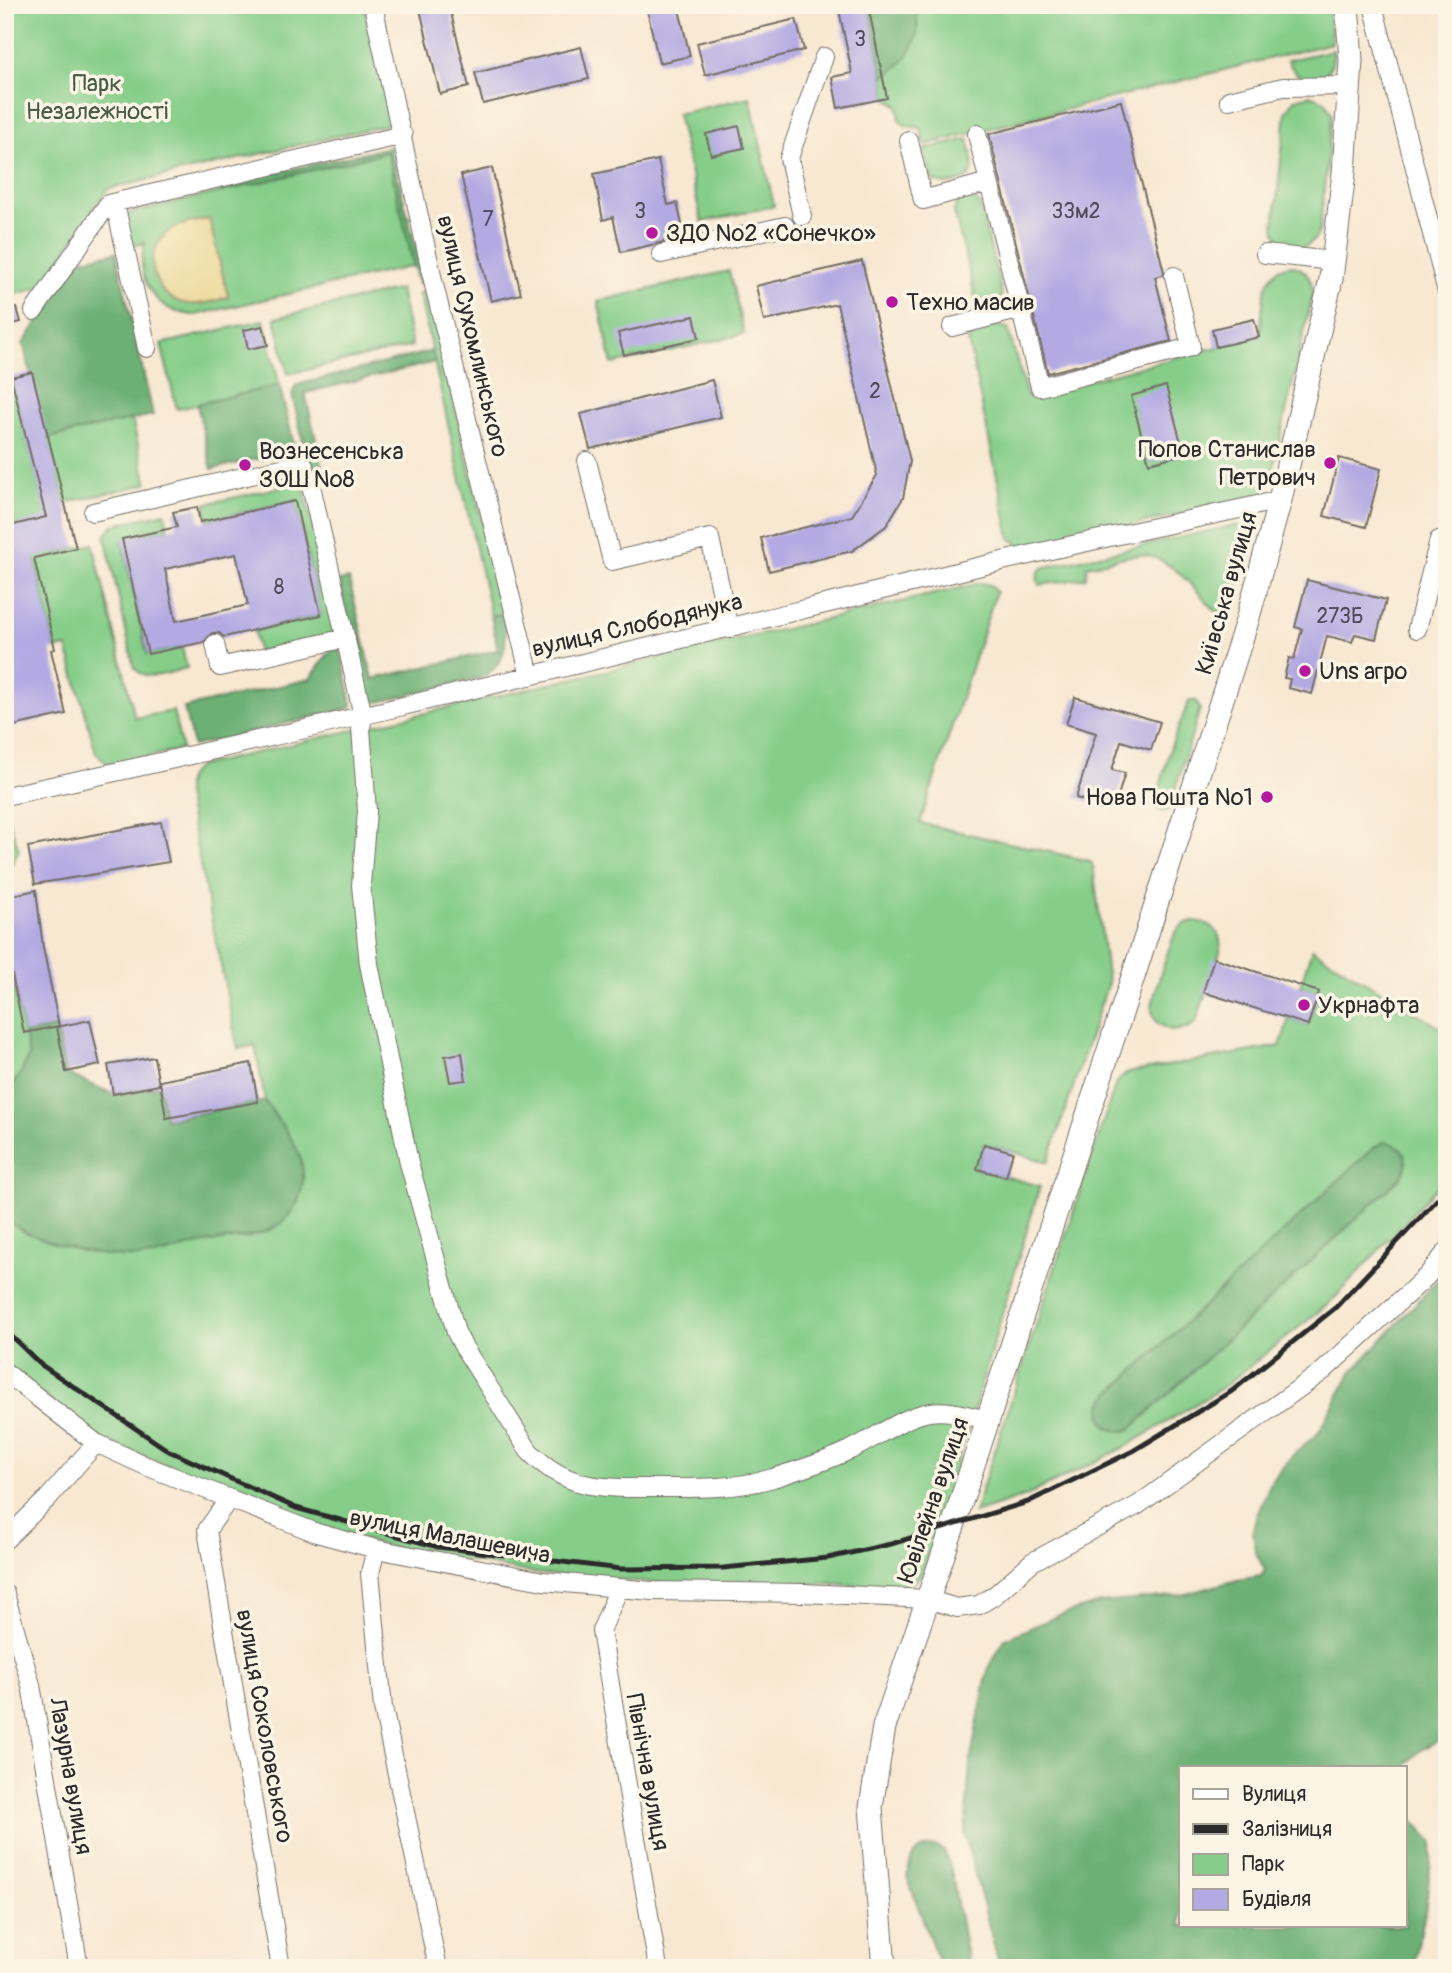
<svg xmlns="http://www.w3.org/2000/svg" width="1452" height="1973" font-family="Pangolin,sans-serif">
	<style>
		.green { fill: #85cd89; stroke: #587c5a; stroke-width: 2; fill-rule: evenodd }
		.forest { fill: #6cb075; stroke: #4c6e50; stroke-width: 2 }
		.sand { fill: #eeda9e; stroke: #8c8264; stroke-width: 2 }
		.building { fill: #b4aae3; fill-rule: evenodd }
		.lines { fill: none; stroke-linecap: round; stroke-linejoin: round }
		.minor-casing { stroke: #736d65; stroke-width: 20 }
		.major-casing { stroke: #736d65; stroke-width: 25 }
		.minor { stroke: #fff; stroke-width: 18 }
		.major { stroke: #fff; stroke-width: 23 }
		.rail { stroke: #2b2b2b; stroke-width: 5 }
		.poi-dot { fill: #b5179e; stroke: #fcf5e5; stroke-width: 2.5 }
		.labels { text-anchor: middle; stroke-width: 7; stroke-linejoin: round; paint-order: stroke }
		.number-label { font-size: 21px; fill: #4d4b59 }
		.park-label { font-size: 24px; fill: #465c47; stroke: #fcf5e5 }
		.poi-label { font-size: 24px; fill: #2b2b2b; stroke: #fcf5e5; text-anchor: start }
		.street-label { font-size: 24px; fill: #2b2b2b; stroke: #fcf5e5 }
	</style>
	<rect width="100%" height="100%" fill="#fcf5e5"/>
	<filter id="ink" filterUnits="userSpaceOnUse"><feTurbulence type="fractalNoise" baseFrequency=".0143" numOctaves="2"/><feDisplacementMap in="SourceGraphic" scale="14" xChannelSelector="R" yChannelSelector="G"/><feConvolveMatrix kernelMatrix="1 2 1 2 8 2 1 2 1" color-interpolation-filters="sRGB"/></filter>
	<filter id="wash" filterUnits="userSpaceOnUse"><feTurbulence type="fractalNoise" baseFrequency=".00686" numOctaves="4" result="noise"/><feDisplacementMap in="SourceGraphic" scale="28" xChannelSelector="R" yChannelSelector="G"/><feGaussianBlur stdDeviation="1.57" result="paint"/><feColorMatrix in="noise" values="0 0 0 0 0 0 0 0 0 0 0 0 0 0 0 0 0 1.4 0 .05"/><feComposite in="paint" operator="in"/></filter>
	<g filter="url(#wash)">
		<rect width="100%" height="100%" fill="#f8e8d2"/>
		<path class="green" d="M5 5H364L392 119 390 124 108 189 40 288 5 297Z
			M868 5H1329L1332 43 924 145 921 128 907 126 900 122 898 106 887 98Z
			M1333 50C1336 82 1299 91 1288 60Z
			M1310 95 1325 101 1332 114 1320 229C1311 255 1281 254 1274 227L1286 112 1295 99Z
			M750 97 774 206 702 222 677 114Z
			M968 139C970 149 976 164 971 173 966 183 937 189 931 177 927 169 926 158 925 149Z
			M387 152 414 266 195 315C156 313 134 280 145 243L129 247 122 215ZM209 219 228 297 193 304 158 243C171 226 190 222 209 219Z
			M965 197 974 199 980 205 1002 294 998 306C988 311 981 309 976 300L954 211 957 202Z
			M1291 265C1305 268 1312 277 1313 292L1272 475 1264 495 1025 550 1010 538 968 340C979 330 994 320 1008 329L1027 396 1260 336C1263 312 1259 269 1291 265Z
			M729 271 744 334 612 364 598 301Z
			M400 289 412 346 288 374 275 318Z
			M427 291 504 613 491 616 419 293Z
			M264 320 295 450 212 469 197 405 177 409 161 344Z
			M5 364 9 377H11L56 553 93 544 135 718 173 711 182 749 115 764 107 763 96 753 67 647 55 649 26 523 5 527Z
			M132 419 147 484 64 503 48 438Z
			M295 484 304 488 336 630 334 634 258 652 254 631 321 615 295 501 208 520 205 504Z
			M165 513 168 529 122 540 147 654 182 647 187 668C170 672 145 684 134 667L105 536 113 525Z
			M1237 525 1252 533 1254 543 1230 608 1225 613 1217 612C1196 592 1171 555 1140 555 1123 555 1104 563 1087 566L1086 578 1040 585C1035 578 1037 570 1045 567Z
			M981 583 990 585 996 592 920 823 1090 861 1093 866 1108 983 1048 1162 984 1144 977 1169 1040 1186 972 1416 923 1571 916 1580 907 1587 896 1590 831 1583 713 1587 539 1574 377 1544 312 1524 240 1493 98 1438 5 1364V1219L24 1232 72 1247 118 1256H150L200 1243 250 1237 298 1202 302 1173 301 1160 286 1131 265 1101 255 1045 238 1049 186 795C185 782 188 774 199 766Z
			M1189 701H1196L1200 709 1170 806 1168 810 1161 811 1156 807V802L1171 746Z
			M5 810 19 850 5 878Z
			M1194 921C1213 922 1223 934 1220 952L1196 1022 1190 1027 1174 1031C1163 1028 1153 1022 1152 1010 1151 1000 1171 941 1176 932 1181 925 1187 922 1194 921Z
			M5 947 29 1056 20 1075 5 1094Z
			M1312 949 1447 1032V1176L1332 1301 1225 1386 1129 1445 1026 1496 974 1513 1116 1083 1126 1074 1132 1072 1280 1046 1289 1019 1308 1025 1318 992 1300 986ZM1405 1154 1406 1167 1399 1179 1132 1428 1126 1431 1107 1427 1101 1415Z"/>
		<path class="forest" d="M868 5H915C923 39 911 60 883 77Z
			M390 147 425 283 418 284 387 152 221 192 222 185Z
			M116 252 153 415 48 438 23 344 79 260Z
			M432 351 435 362 305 393 325 478 312 481 292 394 296 385Z
			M279 385 295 450 212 469 197 404Z
			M349 579 373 679 498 650 491 616 504 613C507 641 509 664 480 678L378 702 371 701 366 696 339 581Z
			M332 648 341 651 352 705 350 708 193 746 184 708 310 679Z
			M56 1028 65 1073 113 1094 159 1086 166 1119 265 1101C277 1120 295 1139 301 1160 309 1191 292 1224 262 1233 244 1239 224 1239 205 1243 187 1246 171 1253 153 1256 111 1262 39 1245 5 1219V1094L20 1075 29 1056 24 1034Z
			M1384 1142C1405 1143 1413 1163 1399 1179L1132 1428C1111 1439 1092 1417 1106 1397L1373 1148Z
			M1447 1270V1736C1429 1745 1415 1751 1404 1768H1181V1926H1405V1811L1433 1842 1425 1913 1413 1968H1000L965 1836 970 1762 983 1694 989 1666 1005 1639 1057 1616 1100 1603 1182 1595 1237 1580 1261 1576 1265 1570 1255 1551 1253 1530 1257 1514 1272 1480 1291 1457 1318 1433 1351 1373Z
			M935 1846 944 1851 951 1869 969 1968H941L907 1877C910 1857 914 1847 935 1846Z"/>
		<path class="sand" d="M209 219 228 297C213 301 195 308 180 302 150 292 143 251 168 232 179 223 196 222 209 219Z"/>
		<g id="blocks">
			<path class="building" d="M419 5H449L469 87 440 94Z
				M646 5H678L690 56 659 63Z
				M838 5H868L887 98 838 108 832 77 852 73Z
				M796 19 804 50 705 75 697 43Z
				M581 47 589 79 483 104 475 73Z
				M1121 101 1164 272 1163 275 1155 277 1171 341 1048 373 989 134Z
				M739 126 744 148 711 155 706 134Z
				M658 160 668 205 677 203 685 237 621 252 613 217 603 220 594 174Z
				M492 168 521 294 491 301 461 175Z
				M862 261 910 461 903 498 886 526 852 551 769 571 761 538 852 516 877 475 837 304 764 321 756 286Z
				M17 308 21 322 5 326V311Z
				M694 316 699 338 624 355 618 333Z
				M1254 319 1259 337 1216 347 1212 329Z
				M263 326 268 345 248 349 244 330Z
				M32 372 76 548 34 558 55 649 51 650 66 714 5 728V527L46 517 11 377Z
				M712 380 721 417 590 449 581 414Z
				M1166 386 1184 454 1149 463 1131 396Z
				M1339 458 1381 469 1366 527 1324 516Z
				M295 501 321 615 224 637 219 633H212L204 642 148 654 122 539 177 527 173 512 197 507 200 522ZM236 554 248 605 176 621 165 569Z
				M1307 580 1386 600 1376 639 1355 634 1352 642 1327 636 1312 694 1288 688 1290 679 1284 678 1289 658 1294 659 1302 629 1295 627Z
				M1075 697 1160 722 1151 750 1121 741 1112 770 1125 773 1114 809 1076 798 1096 733 1066 724Z
				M161 822 169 862 35 884 28 847Z
				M36 890 43 947 59 1026 24 1033 5 940V897Z
				M1214 958 1319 992 1308 1025 1203 992Z
				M90 1020 100 1065 66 1072 57 1027Z
				M462 1053 466 1080 450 1082 445 1056Z
				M154 1057 159 1085 113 1094 108 1065Z
				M251 1063 258 1102 166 1118 160 1081Z
				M984 1144 1013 1152 1006 1177 977 1169Z"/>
		</g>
	</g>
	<g filter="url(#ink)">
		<use href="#blocks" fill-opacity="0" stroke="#736d65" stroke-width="2"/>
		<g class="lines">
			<g class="minor-casing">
				<path id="minor" d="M373 5 434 285 530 676
					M1373 5 1447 292
					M1229 100 1283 87 1350 86
					M977 134 1040 387 1191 347 1174 276
					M909 141 923 200 989 182
					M115 203 147 348
					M802 216 789 158 824 57
					M661 254 785 226
					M1265 254 1333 261
					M34 311 108 204 403 135
					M952 327 1021 309
					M587 461 612 561 710 538 729 629
					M93 512 303 463 312 490 363 716 361 728 367 811 361 885 369 964 409 1163 456 1332 463 1346 529 1451C564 1487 598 1489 646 1488 688 1488 732 1490 773 1478 798 1470 825 1462 848 1451 875 1439 901 1417 930 1412 949 1409 969 1416 987 1420
					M1417 629 1439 540 1447 538
					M215 644 220 667 346 638
					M5 796C338 725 667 642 998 562 1091 540 1186 521 1280 500
					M5 1372 96 1443 146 1466 317 1533 376 1549 543 1581 652 1591 804 1593 927 1599 957 1608 979 1605 995 1595 1032 1562 1138 1505 1226 1441 1323 1371 1427 1276 1447 1251
					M229 1499 207 1530 281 1968
					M5 1540 48 1498 96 1443
					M376 1549 370 1573 383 1708 438 1968
					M619 1588 601 1631 658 1968
					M5 1594 31 1685 79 1968"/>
			</g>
			<g class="major-casing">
				<path id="major" d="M884 1968 871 1807 884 1727 953 1526 1134 974 1247 621 1280 500 1331 279 1344 173 1351 60 1347 5"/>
			</g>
			<use href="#minor" class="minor"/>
			<use href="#major" class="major"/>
			<path class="rail" d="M5 1330 40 1364 169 1451 296 1508 380 1531 438 1547 621 1569 723 1568 828 1558 891 1544 1028 1502 1133 1451 1232 1391 1335 1308 1447 1189"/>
		</g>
	</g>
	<g class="poi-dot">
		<circle cx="652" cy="233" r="7"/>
		<circle cx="892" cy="302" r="7"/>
		<circle cx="1330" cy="463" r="7"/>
		<circle cx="245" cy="465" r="7"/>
		<circle cx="1305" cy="671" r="7"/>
		<circle cx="1267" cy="797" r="7"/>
		<circle cx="1304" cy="1005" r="7"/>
	</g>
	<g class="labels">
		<g class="number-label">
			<text x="860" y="46">3</text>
			<text x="640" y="218">3</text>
			<text x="1076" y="218">33м2</text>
			<text x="488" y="226">7</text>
			<text x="875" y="398">2</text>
			<text x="279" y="594">8</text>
			<text x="1340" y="623">273Б</text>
		</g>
		<g class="park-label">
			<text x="97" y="91">Парк<tspan x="97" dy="28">Незалежності</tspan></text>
		</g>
		<g class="poi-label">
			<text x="666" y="241">ЗДО №2 «Сонечко»</text>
			<text x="906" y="310">Техно масив</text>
			<text x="1316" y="457" text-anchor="end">Попов Станислав<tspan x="1316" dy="28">Петрович</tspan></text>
			<text x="259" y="459">Вознесенська<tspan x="259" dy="28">ЗОШ №8</tspan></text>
			<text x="1319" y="679">Uns агро</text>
			<text x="1253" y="805" text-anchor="end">Нова Пошта №1</text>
			<text x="1318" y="1013">Укрнафта</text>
		</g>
		<g class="street-label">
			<text transform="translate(473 336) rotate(77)" y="8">вулиця Сухомлинського</text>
			<text transform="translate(1226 593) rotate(-74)" y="8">Київська вулиця</text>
			<text transform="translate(637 625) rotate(-13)" y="8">вулиця Слободянука</text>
			<text transform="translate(933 1500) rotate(-71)" y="8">Ювілейна вулиця</text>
			<text transform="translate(450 1536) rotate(11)" y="8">вулиця Малашевича</text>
			<text transform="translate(265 1726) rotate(80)" y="8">вулиця Соколовського</text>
			<text transform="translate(648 1772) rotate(80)" y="8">Північна вулиця</text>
			<text transform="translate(71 1776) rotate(80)" y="8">Лазурна вулиця</text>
		</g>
	</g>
	<rect width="1452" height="1973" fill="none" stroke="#fcf5e5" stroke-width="28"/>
	<rect x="1179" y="1766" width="228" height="161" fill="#fcf5e5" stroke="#a8a49b" stroke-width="2"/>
	<rect x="1193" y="1789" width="35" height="10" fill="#ffffff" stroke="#a8a49b" stroke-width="2"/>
	<text x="1242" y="1801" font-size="21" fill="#2b2b2b">Вулиця</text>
	<rect x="1193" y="1824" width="35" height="10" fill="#2b2b2b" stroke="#a8a49b" stroke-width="2"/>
	<text x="1242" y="1836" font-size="21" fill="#2b2b2b">Залізниця</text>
	<rect x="1193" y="1854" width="35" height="21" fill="#85cd89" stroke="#a8a49b" stroke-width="2"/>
	<text x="1242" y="1871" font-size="21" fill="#2b2b2b">Парк</text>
	<rect x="1193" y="1889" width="35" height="21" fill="#b4aae3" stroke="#a8a49b" stroke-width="2"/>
	<text x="1242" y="1906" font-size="21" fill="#2b2b2b">Будівля</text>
</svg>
